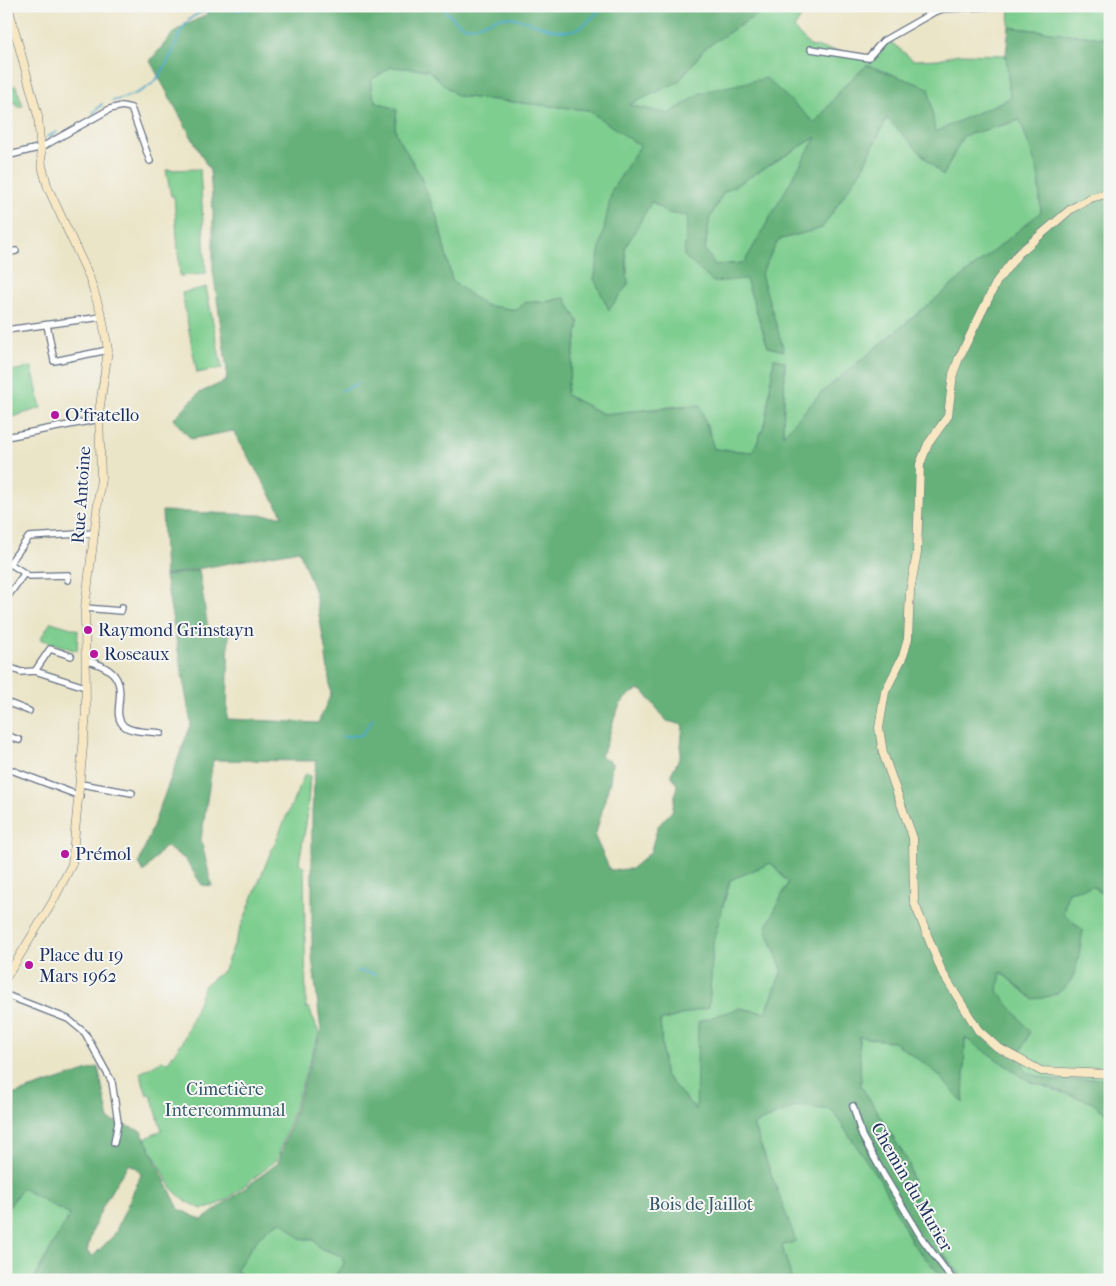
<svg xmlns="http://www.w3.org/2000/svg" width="1116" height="1286" font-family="'IM FELL French Canon',serif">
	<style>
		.green { fill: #7ece8f; stroke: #4c7e76 }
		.forest { fill: #66b17a; stroke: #40706c; fill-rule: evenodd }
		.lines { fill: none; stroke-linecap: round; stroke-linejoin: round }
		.stream { stroke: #4caacb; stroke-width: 2 }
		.street-casing { stroke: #646f83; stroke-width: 8 }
		.secondary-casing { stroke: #646f83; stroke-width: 9 }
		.street { stroke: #fff; stroke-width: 5.5 }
		.secondary { stroke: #f7e8c3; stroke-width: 8 }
		.poi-dot { fill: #b5179e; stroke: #f6f6f2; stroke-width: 2 }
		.labels { text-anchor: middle; stroke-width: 4; stroke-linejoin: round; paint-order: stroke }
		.poi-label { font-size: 18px; fill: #1b2f5e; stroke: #f6f6f2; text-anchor: start }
		.street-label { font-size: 18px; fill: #1b2f5e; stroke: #f6f6f2 }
		.park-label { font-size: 18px; fill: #34576a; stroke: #f6f6f2 }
	</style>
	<rect width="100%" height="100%" fill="#f6f6f2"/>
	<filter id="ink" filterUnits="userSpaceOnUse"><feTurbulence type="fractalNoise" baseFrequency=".02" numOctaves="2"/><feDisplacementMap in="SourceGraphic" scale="10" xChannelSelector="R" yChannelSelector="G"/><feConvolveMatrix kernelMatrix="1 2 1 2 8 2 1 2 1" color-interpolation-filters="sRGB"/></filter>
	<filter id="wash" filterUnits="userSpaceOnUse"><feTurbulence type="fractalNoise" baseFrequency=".0096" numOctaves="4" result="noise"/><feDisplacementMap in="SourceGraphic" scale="20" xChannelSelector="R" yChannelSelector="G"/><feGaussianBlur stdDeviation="1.12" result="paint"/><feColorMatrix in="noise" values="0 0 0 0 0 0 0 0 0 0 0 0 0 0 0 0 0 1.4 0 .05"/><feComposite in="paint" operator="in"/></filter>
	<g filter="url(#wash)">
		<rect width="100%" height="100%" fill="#ebe5c8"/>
		<path class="green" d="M770 6H807L794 29 810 46 871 57 891 42 913 60 939 59 958 54 1006 55 1010 98 935 132 844 86 815 124 703 92 669 114 628 105 678 82 706 47Z
			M1010 6H1110V39L1009 27Z
			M391 67 428 70 457 96 588 110 641 146 612 190 609 310 628 284 625 248 651 201 667 213 688 216 684 256 746 279 768 347 784 351 760 274 778 240 822 228 863 167 887 118 943 176 963 136 1021 120 1038 172 1041 212 821 393 783 436 785 362 774 358 766 421 753 452 713 449 708 426 689 405 603 414 566 395 579 323 565 298 545 302H526L517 310 484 305 452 281 438 220 420 175 397 136 395 128 397 110 375 101 371 90V80Z
			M6 86H16L23 106 17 107V103H6Z
			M818 136 744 263 715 265 705 250 709 220 723 193Z
			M200 169 206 274 180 276 174 196H171L166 170Z
			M206 287 222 368 197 373 182 293Z
			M32 367 41 408 6 419V372Z
			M51 622 78 630 77 651 40 639Z
			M305 774 310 776 307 818 299 863 304 867 306 1008H309L319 1033 277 1160 226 1200 210 1208 202 1209 184 1200 173 1190 145 1139 162 1130 151 1095H147L140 1073 161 1061 168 1062 183 1041 205 985 224 970 267 861Z
			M771 863 788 883 766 928 782 970 766 1013 739 1008 697 1111 664 1074 660 1021 709 1007 713 942 730 880Z
			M1093 886 1110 901V1078L1056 1081 1026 1073 998 991 1000 972 1033 999 1063 913 1068 892Z
			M859 1036 894 1042 937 1073 963 1102 965 1037 1029 1081 1091 1102 1110 1116V1280H965L939 1248 916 1204 909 1163 861 1086Z
			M797 1106 832 1110 881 1182 913 1244 945 1280H792L782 1246 795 1241 753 1124Z
			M22 1188 70 1215 33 1280H6V1211Z
			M282 1221 300 1238 314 1240 320 1248 342 1256 344 1264 336 1274V1280L247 1279 236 1270C249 1252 260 1229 282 1221Z"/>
		<path class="forest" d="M210 6H770L706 47 678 82 629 105 669 114 703 92 766 78 815 123 844 86 867 65 929 88 935 132 1010 98 1006 55 1009 27 1110 39V901L1093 886 1068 892 1063 913 1083 930C1077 966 1078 996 1033 999L1001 972 998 991 1030 1032 1020 1053 1026 1073 1056 1081 1110 1078V1116L1091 1102 1029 1081 965 1038 963 1103 937 1073 894 1042 859 1037 861 1086 909 1163 916 1204 939 1248 965 1280H945L913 1244 881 1182 832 1110 797 1106 753 1125 796 1241 782 1246 792 1280H336V1274L344 1264 342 1256 320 1248 314 1240 300 1238 282 1221C260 1229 249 1252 236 1270L250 1280H33L70 1215 22 1188 6 1211V1097L98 1067 109 1120 141 1131 179 1209 202 1220 278 1163 321 1031 312 956V811L316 761 213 760 201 840 212 886 202 885 185 859 165 846 144 872 139 863 191 724 165 576 199 570 208 629 229 627 227 719 318 723 331 694 325 648 315 593 299 550 165 575 162 511 283 516 233 431 191 439 173 419 199 393 226 381 227 370 213 270V211L210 171 150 61 175 31 207 14ZM391 67 428 70 457 96 588 110 640 146 612 190 602 238 594 279 609 310 628 284 625 248 652 201 667 213 688 216 684 256 713 282 746 279 768 347 784 351 761 274 778 240 822 228 863 167 887 118 943 176 963 136 1020 120 1038 172 1041 212 821 393 783 435 785 362 774 358 766 421 753 452 714 449 700 405 603 414 566 395 579 323 565 298 545 302H526L517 310 484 305 452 281 438 220 420 175 397 135 395 128 397 110 375 101 371 90V80ZM816 137 744 263 715 265 705 250 709 220 723 193ZM639 690 643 691 667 721 683 725 680 757 671 774 677 785 672 811 658 826 650 853 631 869 610 870 595 837 610 781 612 763 601 756C613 735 612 698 639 690ZM771 863 788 883 766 928 782 970 766 1013 739 1008 698 1022 696 1110 664 1074 660 1021 709 1007 713 942 730 880ZM129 1164 137 1168 141 1175 114 1235 93 1256 87 1252C93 1221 110 1190 129 1164Z"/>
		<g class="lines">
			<path class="stream" d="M441 6C449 12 453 22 464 26 476 30 490 18 504 17 527 16 551 36 574 30 584 28 596 13 604 6
				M112 101C150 92 160 82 175 46 179 36 182 26 190 19 208 3 238 15 260 6
				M93 113 102 104
				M47 137 57 132
				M342 390 360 383
				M342 737 362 735 373 719
				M357 971 375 974"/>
		</g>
	</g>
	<g filter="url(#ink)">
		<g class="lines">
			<g class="street-casing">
				<path id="street" d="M811 49 868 58 883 41 934 12 943 9 1003 6
					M6 156 42 147 110 109 122 106 131 108 150 161
					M6 253 16 251
					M47 325 54 361 108 350
					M6 330 102 317
					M6 437 100 419
					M6 561 29 576 68 575V580
					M6 568 29 537 95 533
					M6 599 24 574
					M85 608 121 611 122 607
					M85 660C143 674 107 709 123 725 131 733 151 731 161 733
					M6 666 21 672 35 671 85 687
					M35 671 50 649 71 656
					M6 702 29 711
					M6 735 19 740
					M6 768 80 796
					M81 784 132 793
					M6 995 68 1019 85 1033 112 1082 118 1122 114 1143
					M853 1106 862 1136 885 1177 923 1240 953 1280"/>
			</g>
			<g class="secondary-casing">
				<path id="secondary" d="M1110 193 1091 198 1071 209 1018 254 997 281 959 358 953 374 948 416 928 444 920 464 917 553 910 591 908 639 903 656 885 692 879 728 883 753 913 838 914 902 942 972 978 1030 997 1047 1041 1071 1110 1074
					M6 978 52 903 72 864 86 714 85 608 101 478 99 413 108 350 102 317 89 276 48 188 42 166 38 116 8 6"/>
			</g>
			<use href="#street" class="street"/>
			<use href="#secondary" class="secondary"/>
		</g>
	</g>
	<g class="poi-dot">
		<circle cx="55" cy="415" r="5"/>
		<circle cx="88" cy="630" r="5"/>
		<circle cx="94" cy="654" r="5"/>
		<circle cx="65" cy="854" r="5"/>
		<circle cx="29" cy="965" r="5"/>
	</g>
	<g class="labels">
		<g class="poi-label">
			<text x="65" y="421">O’fratello</text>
			<text x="98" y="636">Raymond Grinstayn</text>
			<text x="104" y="660">Roseaux</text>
			<text x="75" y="860">Prémol</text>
			<text x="39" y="961">Place du 19<tspan x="39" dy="21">Mars 1962</tspan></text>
		</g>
		<g class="street-label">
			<text transform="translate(81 495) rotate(-86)" y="6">Rue Antoine</text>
			<text transform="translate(912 1187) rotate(60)" y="6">Chemin du Murier</text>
		</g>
		<g class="park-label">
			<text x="225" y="1095">Cimetière<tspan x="225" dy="21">Intercommunal</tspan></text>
			<text x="701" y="1210">Bois de Jaillot</text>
		</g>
	</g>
	<rect width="1116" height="1286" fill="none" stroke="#f6f6f2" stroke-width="25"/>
</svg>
